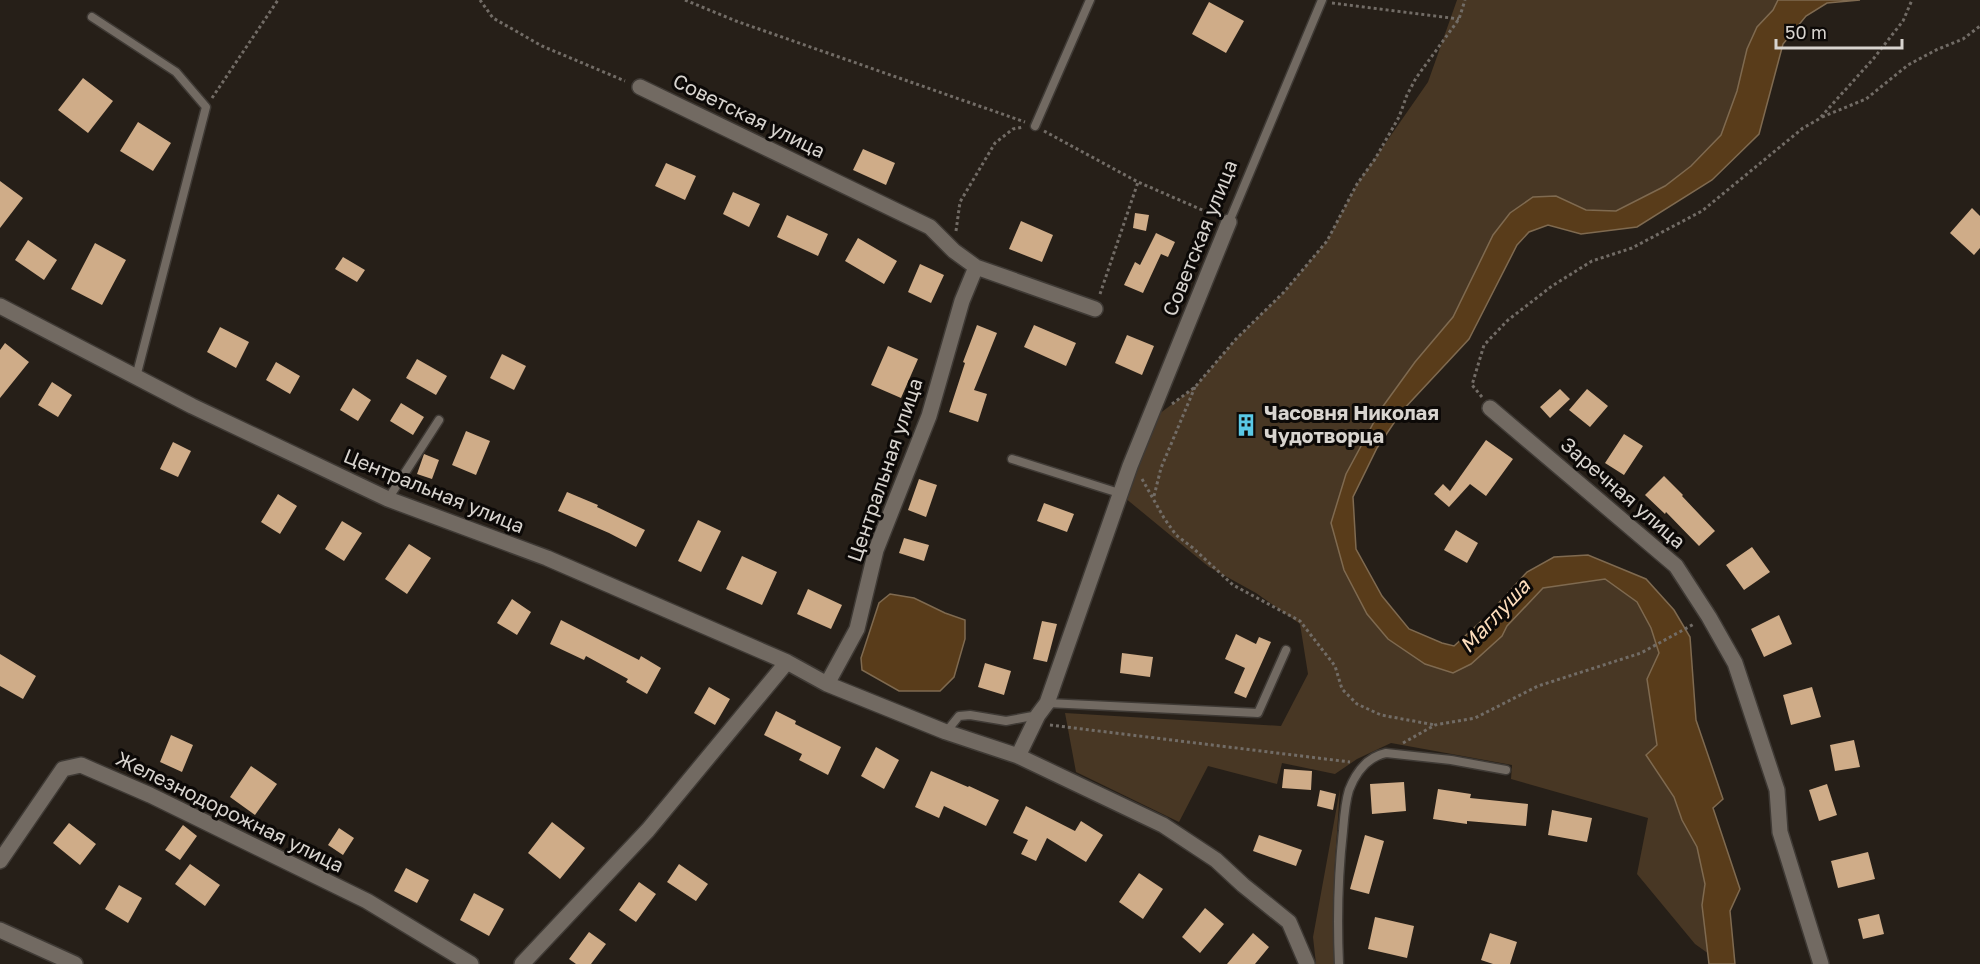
<svg xmlns="http://www.w3.org/2000/svg" width="1980" height="964" font-family="'Golos Text',sans-serif">
	<style>
		.green { fill: #483724 }
		.water { fill: #593c1a; stroke: #7f6a50; stroke-width: 1.5 }
		.building { fill: #cfac88 }
		.lines { fill: none; stroke-linecap: round; stroke-linejoin: round }
		.service-casing { stroke: #3f3a35; stroke-width: 11 }
		.minor-casing { stroke: #3f3a35; stroke-width: 18 }
		.path { stroke: #726c66; stroke-width: 3; stroke-dasharray: 3 3; stroke-linecap: butt }
		.service { stroke: #726a62; stroke-width: 8 }
		.minor { stroke: #726a62; stroke-width: 15 }
		.labels { text-anchor: middle; stroke-width: 6; stroke-linejoin: round; paint-order: stroke }
		.street-label { font-size: 20px; fill: #d8d4cf; stroke: #0c0907 }
		.poi-label { font-size: 20px; font-weight: bold; fill: #d8d4cf; stroke: #0c0907; text-anchor: start }
		.water-label { font-size: 21px; font-style: italic; fill: #fdddbc; stroke: #0c0907 }
	</style>
	<rect width="100%" height="100%" fill="#261f18"/>
	<path class="green" d="M1457 0H1778L1773 10 1757 27 1747 49 1737 91 1721 135 1691 166 1665 186 1616 211 1586 210 1556 196 1533 197 1510 213 1493 235 1453 317 1415 362 1381 409 1346 474 1344 570 1367 614 1388 639 1425 664H1471L1502 636 1507 626 1543 588 1605 579 1637 602 1651 628 1659 653 1647 679 1657 745 1647 756 1674 797 1682 820 1697 847 1705 884 1702 905 1709 954 1695 944 1637 874 1648 818 1511 779 1512 765 1391 743 1357 759 1335 774 1282 763 1277 784 1208 766 1179 822 1076 772 1065 713 1281 726 1308 674 1300 624 1256 593 1209 567 1119 493 1147 423 1195 387 1236 339 1284 292 1327 241 1357 184 1428 82Z
		M1340 789 1334 876 1339 964H1316L1313 937Z"/>
	<path class="water" d="M1778 0H1860L1827 3 1806 16 1783 44 1759 134 1712 180 1637 227 1581 234 1548 225 1529 232 1517 245 1469 339 1402 411 1377 448 1353 497 1356 549 1382 596 1409 629 1442 643 1454 646 1486 617 1527 572 1554 557 1588 555 1646 579 1674 610 1690 637 1696 720 1723 799 1713 808 1740 889 1730 911 1735 964H1709L1702 905 1705 884 1697 847 1682 820 1674 797 1646 755 1657 745 1647 679 1659 653 1651 628 1637 602 1605 579 1543 588 1507 626 1502 636 1471 664 1453 673 1425 664 1388 639 1367 614 1344 570 1331 523 1346 474 1381 409 1415 362 1453 317 1493 235 1510 213 1533 197 1556 196 1586 210 1616 211 1665 186 1691 166 1721 135 1737 91 1747 49 1757 27 1773 10Z
		M890 594 914 598 945 613 965 620V639L954 677 940 691H899L862 670 861 658 879 603Z"/>
	<path class="building" d="M1209 2 1244 21 1226 53 1192 34Z
		M83 78 113 101 88 133 58 110Z
		M138 122 171 143 153 171 120 151Z
		M863 149 895 163 886 185 853 170Z
		M666 163 696 176 685 200 655 186Z
		M0 181 23 198 0 228Z
		M733 192 760 204 749 227 723 214Z
		M1972 208 1980 216V248L1974 255 1950 233Z
		M1135 213 1149 215 1146 231 1133 228Z
		M787 215 828 234 818 256 777 237Z
		M1021 221 1053 235 1042 262 1009 249Z
		M1156 233 1175 242 1168 257 1161 254 1143 293 1124 285 1135 262 1140 265Z
		M858 238 897 261 884 284 845 261Z
		M28 240 57 260 44 280 15 260Z
		M95 243 126 260 102 305 71 289Z
		M343 257 365 270 357 282 335 269Z
		M920 264 944 275 931 303 908 292Z
		M977 325 997 333 974 390 987 394 978 422 949 412 965 363 963 362Z
		M1034 325 1076 343 1066 366 1024 347Z
		M220 327 249 342 236 368 207 352Z
		M1127 335 1154 346 1142 375 1115 363Z
		M5 343 29 362 0 398V350Z
		M888 346 918 359 901 398 871 385Z
		M502 354 526 366 514 390 490 378Z
		M417 359 447 376 436 395 406 378Z
		M276 362 300 376 290 394 266 380Z
		M52 382 72 395 58 417 38 405Z
		M353 388 371 400 358 421 340 410Z
		M1560 389 1570 399 1550 418 1540 407Z
		M1587 389 1608 406 1590 427 1569 410Z
		M401 403 424 417 413 435 390 421Z
		M1243 415 1255 422 1249 434 1237 428Z
		M466 431 490 441 476 475 452 465Z
		M1624 434 1643 446 1624 475 1605 463Z
		M1486 440 1513 459 1486 496 1470 484 1449 507 1434 494 1443 484 1450 491Z
		M173 442 191 451 178 477 160 469Z
		M424 454 439 460 432 479 417 474Z
		M1664 476 1683 495 1682 496 1715 531 1699 546 1666 512 1665 514 1645 495Z
		M919 479 937 485 926 517 908 510Z
		M567 492 598 505 597 507 645 530 636 547 609 533 558 511Z
		M278 494 297 506 280 534 261 522Z
		M1044 503 1074 514 1067 532 1037 521Z
		M698 520 721 531 701 572 678 561Z
		M342 521 362 533 344 561 325 549Z
		M1456 530 1478 543 1467 563 1444 550Z
		M904 538 929 545 924 561 899 553Z
		M409 544 431 558 407 594 385 579Z
		M1752 547 1770 572 1744 590 1726 565Z
		M742 556 777 572 762 605 726 589Z
		M808 589 842 605 831 629 797 614Z
		M512 599 531 612 517 635 497 623Z
		M1779 615 1792 644 1764 657 1751 629Z
		M561 620 639 660 641 656 661 668 647 694 626 682 628 679 586 656 584 660 550 644Z
		M1042 621 1057 624 1047 662 1033 659Z
		M1236 634 1256 644 1259 637 1271 642 1246 698 1234 693 1245 668 1225 659Z
		M1122 653 1153 657 1150 677 1120 673Z
		M0 654 36 676 23 699 0 686Z
		M985 663 1011 671 1004 695 978 687Z
		M709 687 730 699 715 725 694 713Z
		M1812 687 1821 717 1791 725 1783 695Z
		M776 711 796 721 795 724 841 747 828 775 799 760 802 754 764 735Z
		M171 735 193 745 182 772 160 762Z
		M1854 740 1860 767 1835 771 1830 745Z
		M876 747 899 760 884 789 861 776Z
		M251 766 277 784 255 815 230 797Z
		M1284 769 1312 771 1311 790 1282 788Z
		M931 771 968 787 969 786 999 800 986 826 944 806 939 818 915 807Z
		M1404 782 1406 811 1372 814 1370 784Z
		M1827 784 1837 815 1819 821 1809 790Z
		M1438 789 1471 794 1470 798 1528 804 1526 826 1467 821V824L1433 819Z
		M1320 790 1336 794 1333 810 1317 806Z
		M1026 806 1075 831 1081 821 1103 835 1086 862 1047 838 1036 861 1021 854 1028 840 1013 833Z
		M1552 810 1592 818 1587 842 1548 835Z
		M552 822 585 848 560 879 528 853Z
		M69 823 96 844 80 865 53 843Z
		M183 825 197 836 180 860 165 850Z
		M339 828 354 838 343 855 328 845Z
		M1259 835 1302 850 1296 866 1253 851Z
		M1365 835 1384 841 1369 894 1350 889Z
		M1868 852 1875 879 1838 888 1831 861Z
		M190 864 220 885 205 906 175 884Z
		M679 864 708 884 696 901 667 882Z
		M406 868 429 880 417 903 394 891Z
		M1139 873 1163 889 1143 919 1119 902Z
		M639 882 656 894 636 922 619 910Z
		M119 885 142 898 128 923 105 909Z
		M474 893 504 909 489 936 460 920Z
		M1205 908 1224 924 1200 953 1182 937Z
		M1879 914 1884 934 1863 939 1858 919Z
		M1375 917 1414 926 1407 958 1368 949Z
		M589 932 606 944 591 964H576L569 959Z
		M1253 933 1269 947 1255 964H1227Z
		M1490 933 1517 942 1510 964H1493L1481 960Z"/>
	<g class="lines">
		<g class="service-casing">
			<path id="service" d="M92 17 176 72 206 107 136 377
				M1035 126 1090 0
				M1229 222 1322 0
				M1012 459 1119 493
				M388 499 439 420
				M1047 703 1258 713 1286 650
				M946 732 959 716 970 715 1006 721 1038 715
				M1339 964C1337 920 1338 875 1343 831 1344 818 1345 803 1349 790 1356 772 1367 757 1386 753L1451 760 1506 770"/>
		</g>
		<g class="minor-casing">
			<path id="minor" d="M640 87 930 227 954 251 976 267 1095 309
				M0 306 192 406 388 499 547 558 787 662 827 684 946 732 1018 756 1163 825 1216 860 1243 885 1289 922 1307 964
				M1490 408 1676 566 1709 617 1735 663 1777 790 1780 832 1821 964
				M827 684 857 629 876 550 929 416 962 301 976 267
				M1018 756 1038 715 1047 703 1130 466 1229 222
				M0 861 63 769 81 765 150 795 367 901 471 964
				M0 930 75 964
				M522 964 648 830 787 662"/>
		</g>
		<path class="path" d="M480 0 493 18 542 46 625 81
			M685 0 736 21 1025 122
			M1332 3 1459 19
			M212 98 278 0
			M1822 117 1866 99 1908 65 1936 50 1963 39 1980 26
			M1044 131 1138 182 1216 216
			M956 231 960 202 995 143 1013 129 1024 127
			M1100 294 1138 182
			M1482 397 1472 385 1484 345 1508 320 1552 286 1592 261 1632 248 1702 211 1803 128 1819 119 1874 58 1903 21 1912 0
			M1172 404 1195 387 1236 339 1284 292 1327 241 1357 184 1375 159 1399 117 1407 95 1416 78 1459 19 1465 0
			M1142 479 1164 518 1176 535 1193 548 1233 585 1300 621 1335 666 1342 689 1357 704 1381 715 1435 725
			M1154 496 1161 468 1195 387
			M1050 725 1350 762
			M1403 743 1435 725 1475 718 1538 686 1641 653 1694 624"/>
		<use href="#service" class="service"/>
		<use href="#minor" class="minor"/>
	</g>
	<defs>
		<g id="building-bare" transform="scale(1.8)"><path d="M-4-6H4V6H1V3H-1V6H-4ZM-2.5-4.3h1.7v1.8h-1.7ZM.8-4.3h1.7v1.8H.8ZM-2.5-1h1.7V.8h-1.7ZM.8-1h1.7V.8H.8Z" fill="#5ac8e5" stroke="#0c0907" stroke-width="2.5" paint-order="stroke"/></g>
	</defs>
	<g fill-rule="evenodd">
		<use href="#building-bare" x="1246" y="425"/>
	</g>
	<g class="labels">
		<g class="street-label">
			<text transform="translate(749 116) rotate(26)" y="7">Советская улица</text>
			<text transform="translate(1200 238) rotate(-68)" y="7">Советская улица</text>
			<text transform="translate(885 470) rotate(-71)" y="7">Центральная улица</text>
			<text transform="translate(434 491) rotate(22)" y="7">Центральная улица</text>
			<text transform="translate(1623 493) rotate(41)" y="7">Заречная улица</text>
			<text transform="translate(230 812) rotate(26)" y="7">Железнодорожная улица</text>
		</g>
		<g class="poi-label">
			<text x="1264" y="420">Часовня Николая<tspan x="1264" dy="23">Чудотворца</tspan></text>
		</g>
		<g class="water-label">
			<text transform="translate(1495 616) rotate(-47)" y="7">Маглуша</text>
		</g>
	</g>
	<path d="M1776 39v9h126v-9" fill="none" stroke="#d8d4cf" stroke-width="3"/>
	<text x="1785" y="39" font-size="18" fill="#d8d4cf" stroke="#0c0907" stroke-width="4.5" paint-order="stroke">50 m</text>
</svg>
